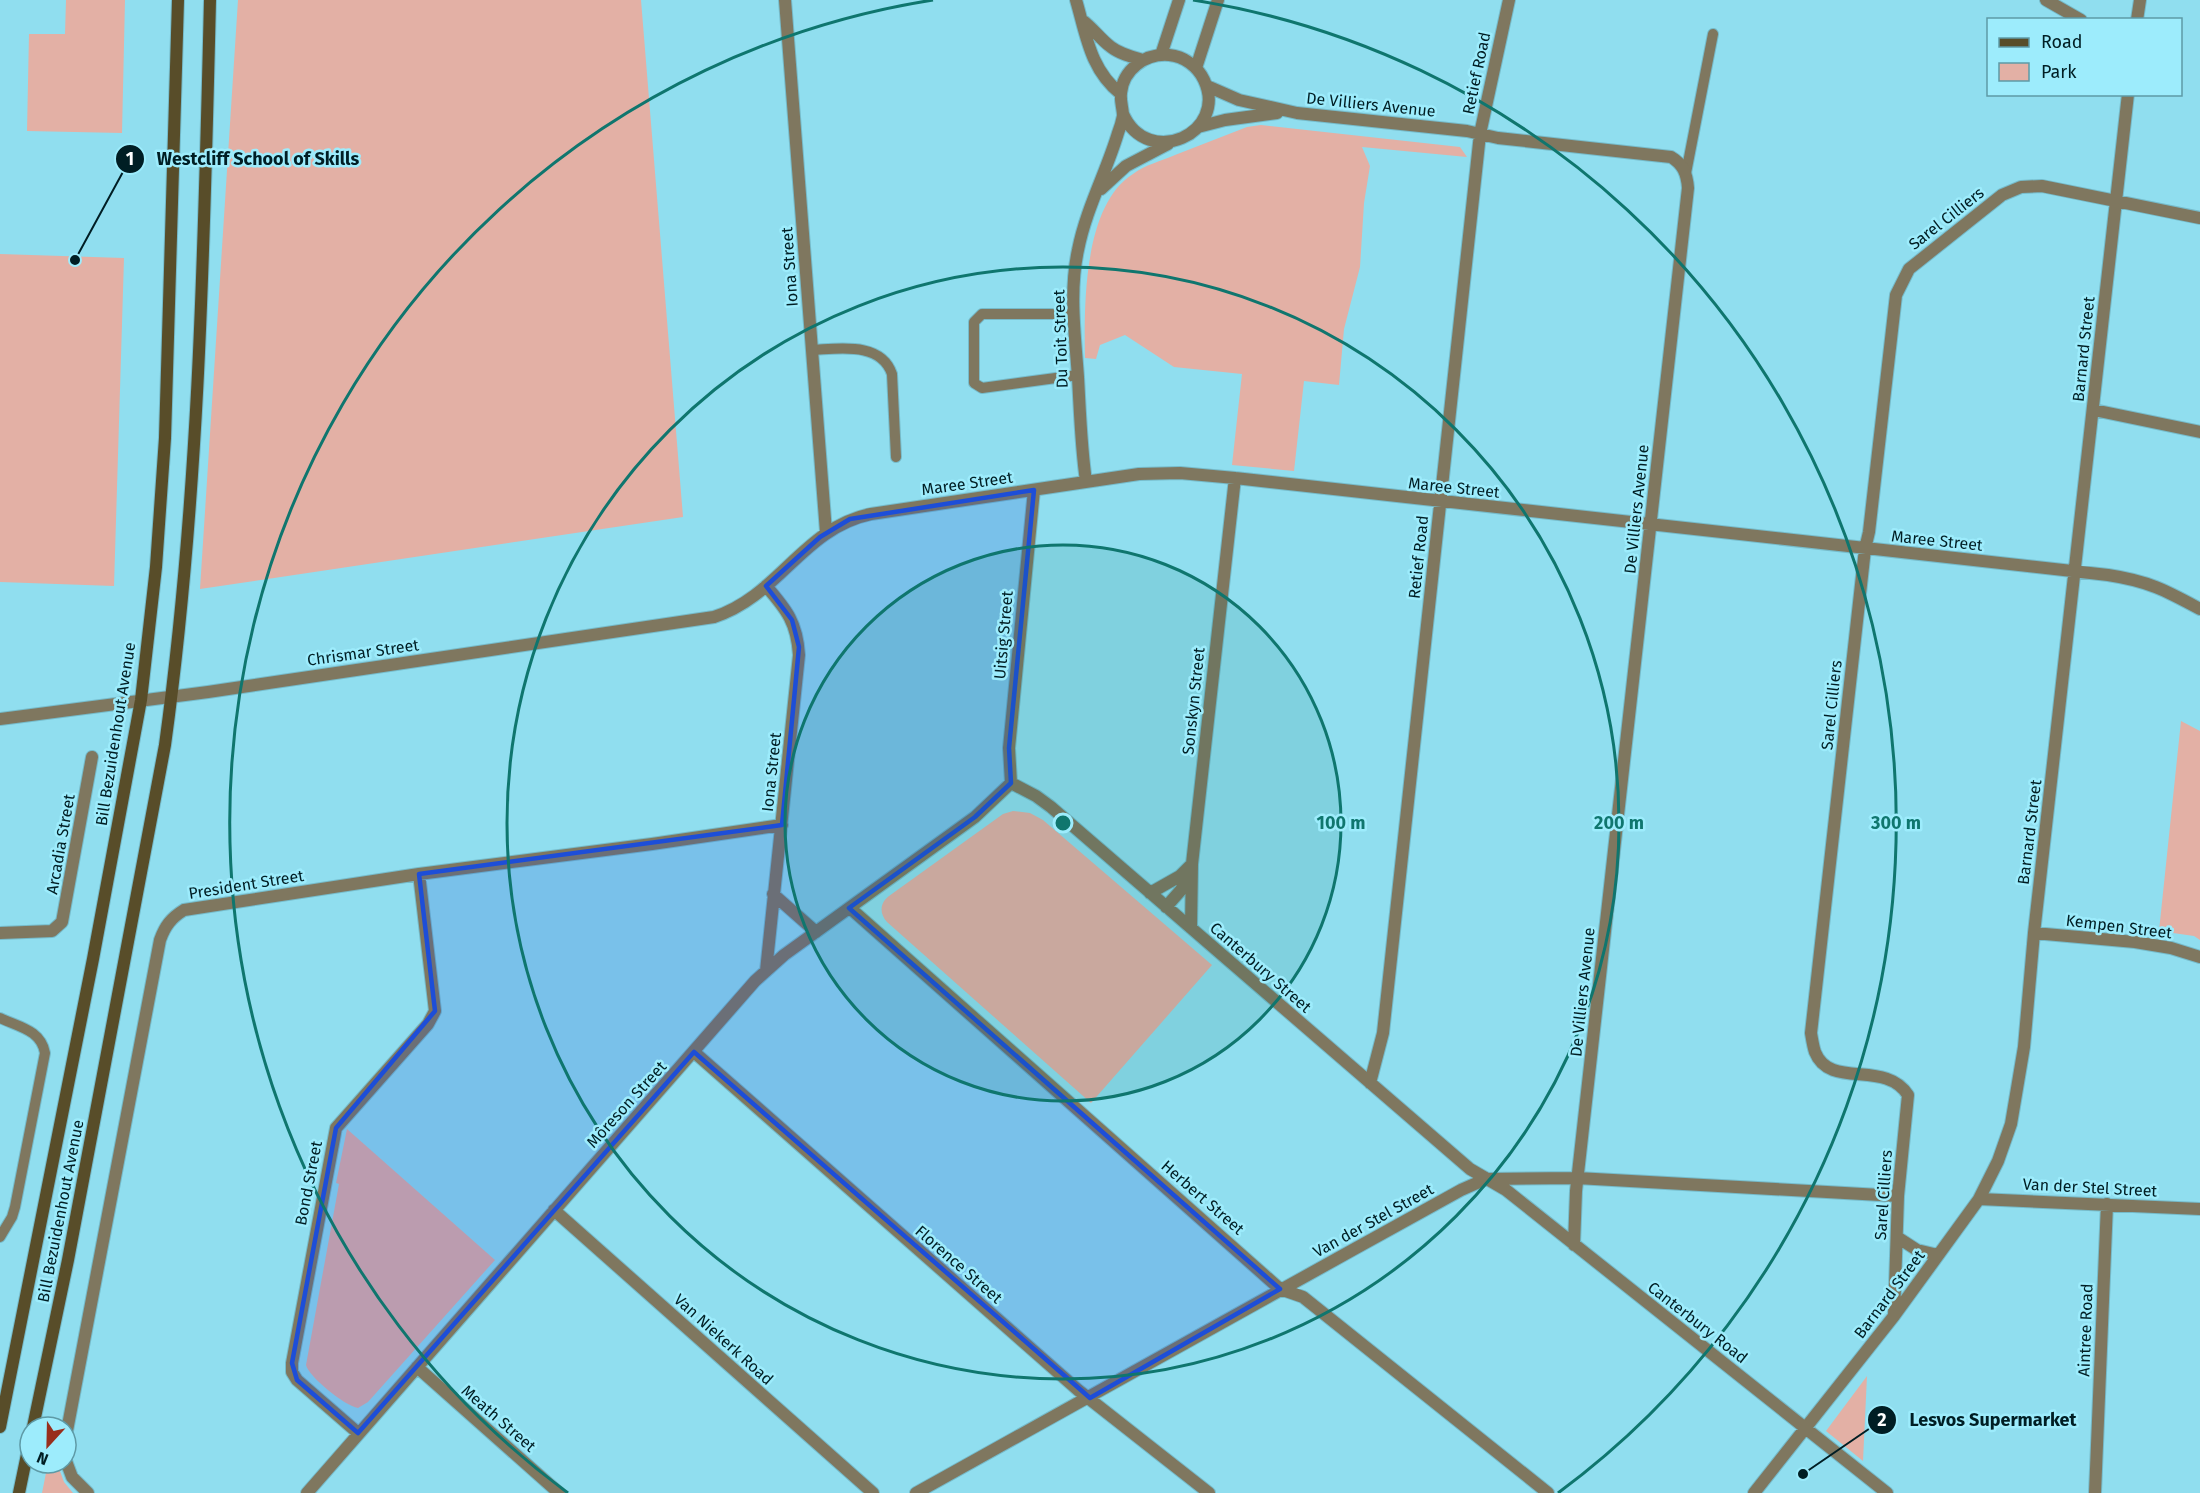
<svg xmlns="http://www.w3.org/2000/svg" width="2200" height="1493" font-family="'Fira Sans',sans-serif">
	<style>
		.green { fill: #e3b0a5 }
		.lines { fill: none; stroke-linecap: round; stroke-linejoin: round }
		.service-casing { stroke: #76bbca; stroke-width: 12 }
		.minor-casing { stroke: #76bbca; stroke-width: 14 }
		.secondary-casing { stroke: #76bbca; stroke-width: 14 }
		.service { stroke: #7f775f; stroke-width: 10 }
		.minor { stroke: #7f775f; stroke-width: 12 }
		.secondary { stroke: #584d29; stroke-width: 12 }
		.marked { fill: #1d4ed8; fill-opacity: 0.2; stroke: #1d4ed8; stroke-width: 4.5; stroke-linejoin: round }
		.ring { fill: none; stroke: #0f766e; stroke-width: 3 }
		.labels { text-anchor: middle; stroke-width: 5; stroke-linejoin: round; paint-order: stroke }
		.street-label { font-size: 16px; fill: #001e24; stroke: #9decfc }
		.centre { fill: #0f766e; stroke: #9decfc; stroke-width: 3 }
		.ring-label { font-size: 18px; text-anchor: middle; font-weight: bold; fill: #0f766e; stroke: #9decfc; stroke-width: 5; stroke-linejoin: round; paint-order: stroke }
		.leader { fill: none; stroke: #001e24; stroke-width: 2 }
		.callout-dot { fill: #001e24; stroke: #9decfc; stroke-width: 2 }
		.mark-label { font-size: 18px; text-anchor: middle; font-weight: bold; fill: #fff }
		.callout-label { font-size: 18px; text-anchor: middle; font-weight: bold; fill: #001e24; stroke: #9decfc; stroke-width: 5; stroke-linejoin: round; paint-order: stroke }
	</style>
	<rect width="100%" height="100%" fill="#90deef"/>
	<path class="green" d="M66 0H125L122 133 27 131 29 34H65Z
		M238 0H641L683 517 200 589Z
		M1261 125 1460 147 1467 157 1362 147 1370 166 1364 203 1360 267 1344 329 1339 385 1304 381 1294 471 1232 465 1242 374 1174 367 1125 335 1100 345 1096 359 1085 358C1084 307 1083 205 1133 174 1145 165 1161 161 1175 155 1199 146 1223 136 1247 127Z
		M0 254 124 258 114 586 0 582Z
		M2181 721 2200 731V940L2194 936 2159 931Z
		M1013 811 1030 813 1043 820 1212 965 1091 1103 887 922C879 913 880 903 889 896L1003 814Z
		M347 1129 495 1260 368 1402 358 1408C345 1406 309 1377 306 1365L339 1184 336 1183Z
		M1867 1376 1863 1461 1826 1431Z
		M48 1463H57L64 1482 73 1493H42Z"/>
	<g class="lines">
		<g class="service-casing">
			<path id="service" d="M1686 173 1713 34
				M1074 314H982L974 322V383L982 388 1078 375
				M812 350C838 349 881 341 892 374L896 457
				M0 1018C19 1027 41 1030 45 1053L15 1207 12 1217 0 1237"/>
		</g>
		<g class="minor-casing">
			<path id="minor" d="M785 0 826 532
				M1076 0C1086 34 1090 70 1121 94
				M2046 0 2081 20
				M1082 20C1093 28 1100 39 1111 47 1120 54 1132 57 1143 60
				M2137 20 2140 0
				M1161 55 1179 0
				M1196 68 1218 0
				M1207 86 1239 100 1297 113 1467 131 1498 138 1671 157C1683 164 1687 174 1688 188L1576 1191 1574 1245
				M1198 127 1225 120 1277 113
				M1101 189 1126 166 1168 144
				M2094 410 2200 432
				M1086 481C1081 447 1080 412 1078 377 1075 335 1069 291 1078 250 1086 209 1106 173 1118 133 1120 128 1122 121 1123 116 1123 109 1120 101 1121 93 1123 70 1145 53 1169 55 1184 56 1198 67 1204 80 1229 133 1148 170 1123 114
				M0 719 208 692 714 617C779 596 803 528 871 514L1139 474 1180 473 1235 478 2108 575C2148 581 2165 590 2200 609
				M1011 783 1036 796 1051 807 1470 1169 1506 1190 1887 1493
				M1011 783 1009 748 1034 490
				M1150 893 1180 876 1192 864
				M773 894 816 932
				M1166 907 1181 890 1190 871
				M850 908 1280 1289 1303 1297 1548 1493
				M1191 928 1192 864 1235 478
				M0 933 52 931 62 922 92 757
				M2034 933 2135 942 2171 948 2200 957
				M766 971 799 655C797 623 787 610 766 586
				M694 1052 1078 1390 1209 1493
				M1370 1083 1383 1033 1480 134 1509 0
				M1979 1199 2200 1209
				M554 1210 873 1493
				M1897 1237 1917 1250 1938 1255
				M1894 1316 1898 1196 1908 1095C1885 1059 1830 1090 1815 1052 1813 1046 1812 1039 1811 1033L1865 549 1869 532 1896 295 1909 269 2002 195 2021 187 2042 186 2200 218
				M417 1367 559 1493
				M358 1433 297 1380 292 1372V1363L336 1128 428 1024 435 1011 419 874
				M66 1436 160 940C165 926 171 918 184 910L419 874 652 844 782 825
				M66 1461 72 1477 88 1493
				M307 1493 755 981 784 955 975 817 1011 783
				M916 1493C1099 1393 1279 1290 1461 1190L1486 1179 1577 1178 1898 1196
				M1754 1493 1894 1316 1979 1199 1998 1161 2011 1124 2024 1047 2034 933 2128 94
				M2095 1493 2107 1204"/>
		</g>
		<g class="secondary-casing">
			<path id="secondary" d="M0 1427 93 959 141 700 156 567 165 438 178 0
				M33 1427 68 1260 165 745C199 498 204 249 210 0
				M19 1493 30 1440"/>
		</g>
		<use href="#service" class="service"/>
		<use href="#minor" class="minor"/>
		<use href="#secondary" class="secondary"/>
	</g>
	<path class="marked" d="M1034 490 1009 748 1011 783 975 817 849 908 1280 1289 1090 1398 694 1052 358 1433 297 1380 292 1363 336 1128 435 1011 419 874 782 825 799 647 792 620 766 586 820 537 850 519Z"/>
	<circle cx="1063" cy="823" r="278" fill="#0f766e" fill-opacity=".12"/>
	<g class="ring">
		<circle cx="1063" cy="823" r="278"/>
		<circle cx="1063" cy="823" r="556"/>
		<path d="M568 1493A833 833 0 0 1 933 0M1193 0A833 833 0 0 1 1558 1493"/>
	</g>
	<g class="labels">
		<g class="street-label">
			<text transform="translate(1476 73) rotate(-78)" y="6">Retief Road</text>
			<text transform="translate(1371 104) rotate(6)" y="6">De Villiers Avenue</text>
			<text transform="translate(1946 218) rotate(-38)" y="6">Sarel Cilliers</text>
			<text transform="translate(789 267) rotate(-94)" y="6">Iona Street</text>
			<text transform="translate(1060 339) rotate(-92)" y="6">Du Toit Street</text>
			<text transform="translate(2083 349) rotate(-84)" y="6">Barnard Street</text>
			<text transform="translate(967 483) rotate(-8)" y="6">Maree Street</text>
			<text transform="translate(1454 487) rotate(6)" y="6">Maree Street</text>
			<text transform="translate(1636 509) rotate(-84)" y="6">De Villiers Avenue</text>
			<text transform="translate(1937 540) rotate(6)" y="6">Maree Street</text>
			<text transform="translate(1418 557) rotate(-84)" y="6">Retief Road</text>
			<text transform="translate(1003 635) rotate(-85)" y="6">Uitsig Street</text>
			<text transform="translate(363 652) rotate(-8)" y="6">Chrismar Street</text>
			<text transform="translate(1193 701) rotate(-84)" y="6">Sonskyn Street</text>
			<text transform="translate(1831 705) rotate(-84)" y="6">Sarel Cilliers</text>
			<text transform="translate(115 734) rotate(-81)" y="6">Bill Bezuidenhout Avenue</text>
			<text transform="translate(771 772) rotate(-84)" y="6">Iona Street</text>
			<text transform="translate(2029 832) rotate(-83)" y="6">Barnard Street</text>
			<text transform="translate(60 844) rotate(-80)" y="6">Arcadia Street</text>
			<text transform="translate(246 884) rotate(-9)" y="6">President Street</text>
			<text transform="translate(2119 926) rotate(7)" y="6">Kempen Street</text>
			<text transform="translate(1261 967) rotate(41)" y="6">Canterbury Street</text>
			<text transform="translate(1582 992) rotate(-84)" y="6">De Villiers Avenue</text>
			<text transform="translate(626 1104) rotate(-48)" y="6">Môreson Street</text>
			<text transform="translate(308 1183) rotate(-79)" y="6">Bond Street</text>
			<text transform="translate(2090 1187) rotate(3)" y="6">Van der Stel Street</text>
			<text transform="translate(1883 1195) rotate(-86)" y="6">Sarel Cilliers</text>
			<text transform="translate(1203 1197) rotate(41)" y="6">Herbert Street</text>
			<text transform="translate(60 1211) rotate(-79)" y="6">Bill Bezuidenhout Avenue</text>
			<text transform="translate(1373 1220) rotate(-29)" y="6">Van der Stel Street</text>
			<text transform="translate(959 1264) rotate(41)" y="6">Florence Street</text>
			<text transform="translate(1889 1294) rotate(-53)" y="6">Barnard Street</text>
			<text transform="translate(1698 1322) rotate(38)" y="6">Canterbury Road</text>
			<text transform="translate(2085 1330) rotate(-88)" y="6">Aintree Road</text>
			<text transform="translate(724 1339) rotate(42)" y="6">Van Niekerk Road</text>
			<text transform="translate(499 1418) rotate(41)" y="6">Meath Street</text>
		</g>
	</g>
	<circle cx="1063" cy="823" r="9" class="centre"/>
	<g class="ring-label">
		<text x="1341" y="829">100 m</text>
		<text x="1619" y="829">200 m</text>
		<text x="1896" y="829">300 m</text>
	</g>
	<path class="leader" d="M75 260L130 159M1803 1474L1882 1420"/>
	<g class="callout-dot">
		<circle cx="75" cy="260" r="6"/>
		<circle cx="1803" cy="1474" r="6"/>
		<circle cx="130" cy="159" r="15"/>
		<circle cx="1882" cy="1420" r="15"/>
	</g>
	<g class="mark-label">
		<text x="130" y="165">1</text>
		<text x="1882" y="1426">2</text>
	</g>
	<g class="callout-label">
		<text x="258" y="165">Westcliff School of Skills</text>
		<text x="1993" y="1426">Lesvos Supermarket</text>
	</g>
	<rect x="1987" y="18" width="195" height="78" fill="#9decfc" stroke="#5e9aa6" stroke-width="1.5"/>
	<rect x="1999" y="38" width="30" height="9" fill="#584d29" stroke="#5e9aa6" stroke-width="1.5"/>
	<text x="2041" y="48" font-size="18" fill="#001e24">Road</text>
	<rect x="1999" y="63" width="30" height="18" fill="#e3b0a5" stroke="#5e9aa6" stroke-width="1.5"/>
	<text x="2041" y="78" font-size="18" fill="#001e24">Park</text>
	<g transform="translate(48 1445) rotate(202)"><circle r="28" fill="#9decfc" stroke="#5e9aa6" stroke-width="1.5"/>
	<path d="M0-4.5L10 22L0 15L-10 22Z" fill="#982e1c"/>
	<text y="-9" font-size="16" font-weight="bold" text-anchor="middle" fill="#001e24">N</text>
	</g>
</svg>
